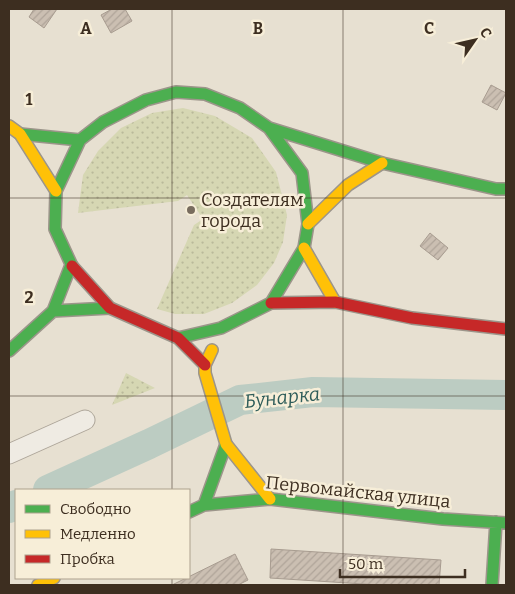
<svg xmlns="http://www.w3.org/2000/svg" width="515" height="594" font-family="Bitter,serif">
	<style>
		.park { fill: url(#park-dots) }
		.lines { fill: none; stroke-linecap: round; stroke-linejoin: round }
		.river { stroke: #bcccc2; stroke-width: 30 }
		.building { fill: url(#building-hatch); stroke: #a89c90 }
		.street-casing { stroke: #ada599; stroke-width: 21 }
		.fast-casing { stroke: #9c958a; stroke-width: 14 }
		.slow-casing { stroke: #9c958a; stroke-width: 14 }
		.jam-casing { stroke: #9c958a; stroke-width: 14 }
		.street { stroke: #efebe3; stroke-width: 19 }
		.fast { stroke: #4caf50; stroke-width: 11 }
		.slow { stroke: #ffc107; stroke-width: 11 }
		.jam { stroke: #c62828; stroke-width: 11 }
		.grid { fill: none; stroke: #3d2e20; stroke-width: 1; stroke-opacity: 0.55 }
		.poi-dot { fill: #786c5e; stroke: #f7eed8; stroke-width: 2 }
		.labels { text-anchor: middle; stroke-width: 5; stroke-linejoin: round; paint-order: stroke }
		.poi-label { font-size: 18px; fill: #3d2e20; stroke: #f7eed8; text-anchor: start }
		.street-label { font-size: 18px; fill: #3d2e20; stroke: #f7eed8 }
		.water-label { font-size: 19px; font-style: italic; fill: #2f5d5a; stroke: #f7eed8 }
		.grid-label { font-size: 16px; text-anchor: middle; font-weight: bold; fill: #3d2e20; stroke: #f7eed8; stroke-width: 5; stroke-linejoin: round; paint-order: stroke }
	</style>
	<defs>
		<pattern id="park-dots" width="8" height="8" patternUnits="userSpaceOnUse" patternTransform="scale(1.25)"><rect width="8" height="8" fill="#d6d7b3"/><path d="M2 2h.1M6 6h.1" fill="none" stroke="#b9b99a" stroke-width="1.8" stroke-linecap="round"/></pattern>
		<pattern id="building-hatch" width="6" height="6" patternUnits="userSpaceOnUse" patternTransform="scale(1.25)"><rect width="6" height="6" fill="#cbbfb2"/><path d="M-1 1l2-2M0 6l6-6M5 7l2-2" fill="none" stroke="#afa499"/></pattern>
	</defs>
	<rect width="100%" height="100%" fill="#e7e0d1"/>
	<path class="park" d="M183 108 215 116 252 138 276 172 287 215 283 242 274 263 257 285 232 303 204 314H175L157 309 194 225 203 219 187 195 178 201 78 213 83 175 98 151 121 128 152 113Z
		M126 373 155 388 112 405Z"/>
	<g class="lines">
		<path class="river" d="M48 490 149 444 240 400 313 392 506 395
			M9 508 16 505"/>
	</g>
	<path class="building" d="M34 9H57L44 28 29 17Z
		M112 9H125L132 21 111 33 101 15Z
		M491 85 506 93 497 110 482 102Z
		M430 233 448 248 438 260 420 246Z
		M271 549 441 560 439 585H379L270 578Z
		M235 554 248 580 238 585H172Z"/>
	<g class="lines">
		<g class="street-casing">
			<path id="street" d="M9 454 85 420"/>
		</g>
		<g class="fast-casing">
			<path id="fast" d="M269 128 382 163 496 189H506
				M20 134 80 140
				M72 266 55 229 56 191 80 140 103 122 146 100 176 92 205 94 240 108 269 128 302 173 308 224 304 248 271 303 221 328 178 338
				M53 311 110 308
				M9 351 53 311 71 265
				M204 505 226 444
				M189 512 204 505 270 499 443 519 506 523
				M492 585 496 522"/>
		</g>
		<g class="slow-casing">
			<path id="slow" d="M9 126 20 134 56 191
				M308 224 348 185 382 163
				M304 248 335 302
				M212 350 205 365V373L226 444 270 499
				M38 585 54 578"/>
		</g>
		<g class="jam-casing">
			<path id="jam" d="M72 266 110 308 178 338 205 365
				M271 303 335 302 412 318 506 329"/>
		</g>
		<use href="#street" class="street"/>
		<use href="#fast" class="fast"/>
		<use href="#slow" class="slow"/>
		<use href="#jam" class="jam"/>
	</g>
	<path class="grid" d="M172 9V490M343 9V585M9 198H506M9 396H506M172 578V585"/>
	<circle class="poi-dot" cx="191" cy="210" r="5"/>
	<g class="labels">
		<g class="poi-label">
			<text x="201" y="206">Создателям<tspan x="201" dy="21">города</tspan></text>
		</g>
		<g class="street-label">
			<text transform="translate(358 492) rotate(6)" y="6">Первомайская улица</text>
		</g>
		<g class="water-label">
			<text transform="translate(282 397) rotate(-6)" y="7">Бунарка</text>
		</g>
	</g>
	<g class="grid-label">
		<text x="86" y="34">A</text>
		<text x="258" y="34">B</text>
		<text x="429" y="34">C</text>
		<text x="29" y="105">1</text>
		<text x="29" y="303">2</text>
	</g>
	<rect width="515" height="594" fill="none" stroke="#3d2e20" stroke-width="20"/>
	<rect x="15" y="489" width="175" height="90" fill="#f7eed8" stroke="#ada18e"/>
	<rect x="25" y="505" width="25" height="8" fill="#4caf50" stroke="#ada18e"/>
	<text x="60" y="514" font-size="15" fill="#3d2e20">Свободно</text>
	<rect x="25" y="530" width="25" height="8" fill="#ffc107" stroke="#ada18e"/>
	<text x="60" y="539" font-size="15" fill="#3d2e20">Медленно</text>
	<rect x="25" y="555" width="25" height="8" fill="#c62828" stroke="#ada18e"/>
	<text x="60" y="564" font-size="15" fill="#3d2e20">Пробка</text>
	<g transform="translate(475 40) rotate(56)" stroke="#f7eed8" stroke-width="4" paint-order="stroke">
	<path d="M0-4L9 19L0 12L-9 19Z" fill="#3d2e20"/>
	<text y="-8" font-size="14" font-weight="bold" text-anchor="middle" fill="#3d2e20">С</text>
	</g>
	<path d="M340 569v8h125v-8" fill="none" stroke="#3d2e20" stroke-width="2.5"/>
	<text x="348" y="569" font-size="15" fill="#3d2e20" stroke="#f7eed8" stroke-width="4" paint-order="stroke">50 m</text>
</svg>
